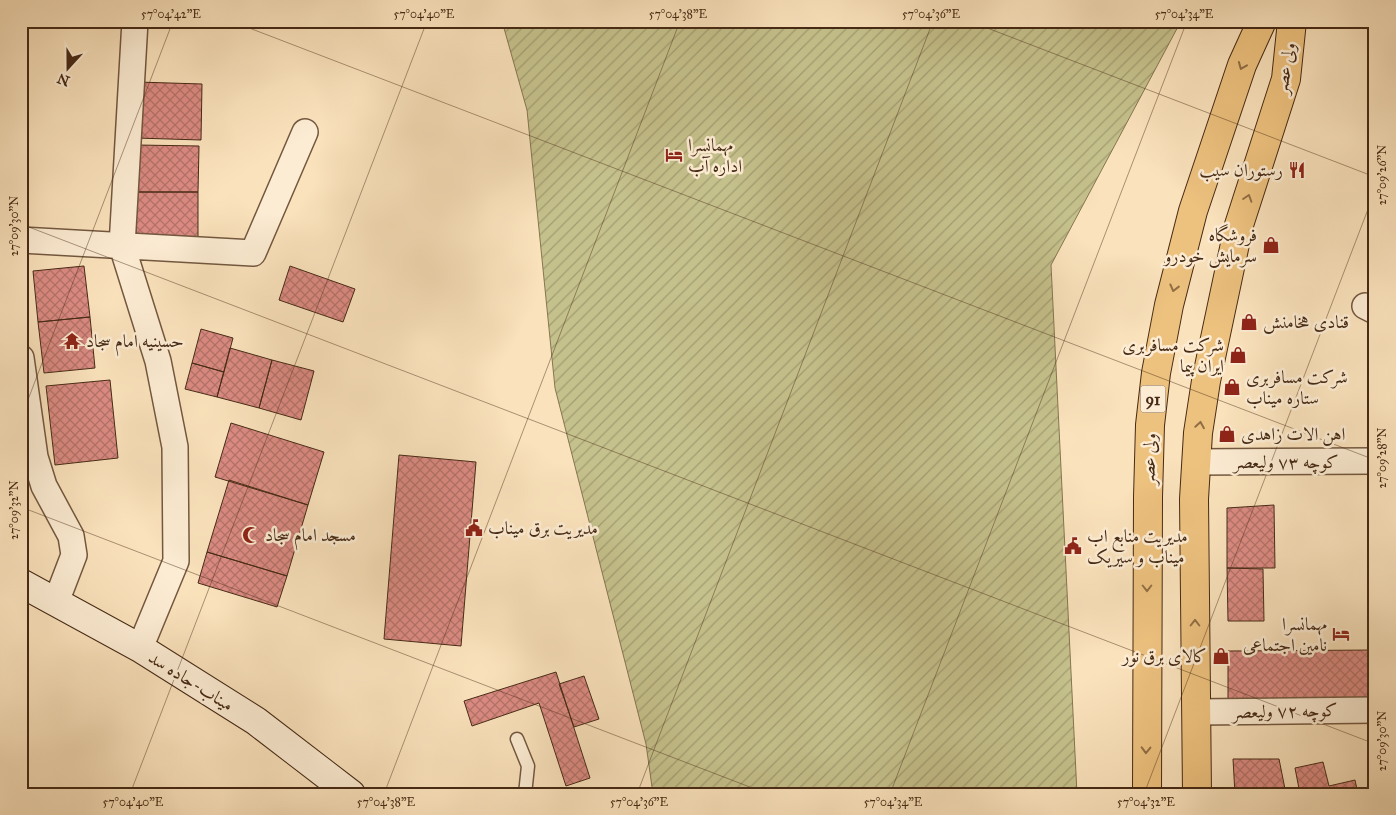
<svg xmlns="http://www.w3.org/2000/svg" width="1396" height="815" font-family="'IM FELL Great Primer',Amiri,serif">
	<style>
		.garden { fill: url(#garden-furrows); stroke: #867650 }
		.building { fill: url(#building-cross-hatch); stroke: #462a15 }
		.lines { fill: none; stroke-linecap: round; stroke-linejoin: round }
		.lane-casing { stroke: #73583f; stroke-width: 15 }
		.street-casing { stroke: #73583f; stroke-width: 28 }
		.secondary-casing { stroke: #462a15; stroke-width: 30 }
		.primary-casing { stroke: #462a15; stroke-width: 30 }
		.lane { stroke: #fcecd3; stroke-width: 12 }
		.street { stroke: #fcecd3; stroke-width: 25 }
		.secondary { stroke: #fcecd3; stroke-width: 28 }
		.primary { stroke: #edc17e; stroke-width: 28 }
		.oneway { stroke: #916e44 }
		.ticks { fill: none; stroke: #462a15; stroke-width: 1; stroke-opacity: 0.45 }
		.labels { text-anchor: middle; stroke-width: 5; stroke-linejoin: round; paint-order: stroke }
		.shield { fill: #fcecd3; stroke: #7d644e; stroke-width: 1 }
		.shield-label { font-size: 16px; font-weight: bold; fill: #462a15 }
		.street-label { font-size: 18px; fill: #462a15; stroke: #fcecd3 }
		.poi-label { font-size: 18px; fill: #462a15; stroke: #fcecd3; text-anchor: start }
		.neatline { fill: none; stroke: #462a15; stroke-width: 2 }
		.ticks-label { font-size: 12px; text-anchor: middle; fill: #462a15 }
	</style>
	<defs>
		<pattern id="garden-furrows" width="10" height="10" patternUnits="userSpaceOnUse" patternTransform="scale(1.25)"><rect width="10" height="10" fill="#c5c18c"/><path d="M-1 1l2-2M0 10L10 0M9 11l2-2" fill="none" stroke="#a29d71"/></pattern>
		<pattern id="building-cross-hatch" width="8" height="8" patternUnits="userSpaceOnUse" patternTransform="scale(1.25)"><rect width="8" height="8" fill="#dc8b83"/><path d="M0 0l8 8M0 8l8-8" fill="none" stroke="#b4726a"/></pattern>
	</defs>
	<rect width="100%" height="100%" fill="#fae2bc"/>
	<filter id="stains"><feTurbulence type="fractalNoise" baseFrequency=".004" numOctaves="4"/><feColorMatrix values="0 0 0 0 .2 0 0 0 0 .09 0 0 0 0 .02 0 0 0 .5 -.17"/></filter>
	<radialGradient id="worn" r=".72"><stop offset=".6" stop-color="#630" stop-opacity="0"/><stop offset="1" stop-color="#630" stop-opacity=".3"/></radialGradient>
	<path class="garden" d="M502 21H1181L1051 265 1077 794H653L646 744 555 388 527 110Z"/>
	<path class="building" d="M137 82 202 84 201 140 136 138Z
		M137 145 199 146 198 192H136Z
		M136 192H198V239L136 238Z
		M84 266 90 317 38 322 33 271Z
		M290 266 355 289 343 322 279 300Z
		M90 317 95 368 44 373 38 322Z
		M201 329 233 338 224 372 192 363Z
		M230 348 272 360 259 408 217 397Z
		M272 360 314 371 301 420 259 408Z
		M192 363 224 372 217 397 185 389Z
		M110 380 118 458 55 465 46 386Z
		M231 423 324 452 308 505 215 477Z
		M399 455 476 462 461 646 384 639Z
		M229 480 308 505 287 576 207 552Z
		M1274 505 1275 568H1227V508Z
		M207 552 287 576 277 607 198 583Z
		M1227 568 1263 569 1264 621H1228Z
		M1375 650V707L1228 708V651Z
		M556 672 590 778 566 786 539 703 472 726 464 701Z
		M584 676 599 719 574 727 559 684Z
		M1233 759H1279L1286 794H1235Z
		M1323 762 1329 786 1355 780 1358 794H1300L1295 768Z"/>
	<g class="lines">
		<g class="lane-casing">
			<path id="lane" d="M517 739 528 766 525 794"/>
		</g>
		<g class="street-casing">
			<path id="street" d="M135 21 122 246 158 361 175 447 176 561 140 648
				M21 240 253 253 305 132
				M1365 306 1375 311
				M21 358 35 457 44 486 71 536 74 555 56 602
				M1196 462 1375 461
				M1196 712 1375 710"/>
		</g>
		<g class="secondary-casing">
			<path id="secondary" d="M21 583 140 648 256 721 351 794"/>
		</g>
		<g class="primary-casing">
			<path id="primary" d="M1147 794 1148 497 1150 425 1156 373 1169 305 1193 211 1242 65 1262 21
				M1197 794 1194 499 1198 433 1206 381 1239 225 1286 79 1292 21"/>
		</g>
		<use href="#lane" class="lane"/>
		<use href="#street" class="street"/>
		<use href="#secondary" class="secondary"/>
		<use href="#primary" class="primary"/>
	</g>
	<defs><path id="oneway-chevron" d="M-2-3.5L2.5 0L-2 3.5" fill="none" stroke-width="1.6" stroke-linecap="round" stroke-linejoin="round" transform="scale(1.25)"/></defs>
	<g class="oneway">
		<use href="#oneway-chevron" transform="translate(1242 66) rotate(112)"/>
		<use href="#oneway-chevron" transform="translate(1248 198) rotate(-72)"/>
		<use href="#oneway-chevron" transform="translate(1174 288) rotate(104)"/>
		<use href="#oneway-chevron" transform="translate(1200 425) rotate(-81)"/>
		<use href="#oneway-chevron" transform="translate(1147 588) rotate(90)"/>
		<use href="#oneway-chevron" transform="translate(1195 623) rotate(-90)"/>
		<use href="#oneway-chevron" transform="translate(1146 750) rotate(91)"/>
	</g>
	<path class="ticks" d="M231 21 1375 460M969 21 1375 177M21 224 1375 744M21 418 173 21M21 507 768 794M21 790 30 794M130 794 427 21M384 794 680 21M637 794 933 21M890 794 1187 21M1144 794 1375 191"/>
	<defs>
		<g id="hotel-bare" transform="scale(1.35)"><path d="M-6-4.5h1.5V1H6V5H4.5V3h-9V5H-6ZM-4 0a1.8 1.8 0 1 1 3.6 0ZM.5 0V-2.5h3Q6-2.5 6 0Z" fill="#8f2418" stroke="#fcecd3" stroke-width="2.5" paint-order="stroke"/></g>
		<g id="restaurant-bare" transform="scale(1.35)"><path d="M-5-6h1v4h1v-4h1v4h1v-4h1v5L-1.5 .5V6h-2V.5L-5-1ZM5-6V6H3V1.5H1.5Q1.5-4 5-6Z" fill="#8f2418" stroke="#fcecd3" stroke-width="2.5" paint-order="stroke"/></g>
		<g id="shop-bare" transform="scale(1.35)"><path d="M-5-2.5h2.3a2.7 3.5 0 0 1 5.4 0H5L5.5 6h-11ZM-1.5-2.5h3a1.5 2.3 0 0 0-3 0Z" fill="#8f2418" stroke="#fcecd3" stroke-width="2.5" paint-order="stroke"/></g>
		<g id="temple-bare" transform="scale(1.35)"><path d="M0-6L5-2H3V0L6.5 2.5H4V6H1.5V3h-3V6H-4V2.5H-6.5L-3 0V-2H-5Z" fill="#8f2418" stroke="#fcecd3" stroke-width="2.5" paint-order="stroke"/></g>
		<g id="civic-bare" transform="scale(1.35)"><path d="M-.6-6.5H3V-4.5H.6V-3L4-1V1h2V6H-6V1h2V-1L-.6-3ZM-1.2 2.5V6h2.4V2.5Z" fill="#8f2418" stroke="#fcecd3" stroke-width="2.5" paint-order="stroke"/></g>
		<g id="mosque-bare" transform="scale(1.35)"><path d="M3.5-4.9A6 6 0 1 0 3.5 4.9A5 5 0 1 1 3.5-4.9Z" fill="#8f2418" stroke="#fcecd3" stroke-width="2.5" paint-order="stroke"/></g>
	</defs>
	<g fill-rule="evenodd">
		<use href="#hotel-bare" x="674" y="155"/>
		<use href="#restaurant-bare" x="1297" y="170"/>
		<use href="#shop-bare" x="1271" y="245"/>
		<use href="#shop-bare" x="1249" y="322"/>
		<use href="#temple-bare" x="72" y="341"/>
		<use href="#shop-bare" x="1238" y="355"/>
		<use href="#shop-bare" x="1232" y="387"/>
		<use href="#shop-bare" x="1227" y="434"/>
		<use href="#civic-bare" x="474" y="528"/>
		<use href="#mosque-bare" x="251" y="535"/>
		<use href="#civic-bare" x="1073" y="546"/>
		<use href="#hotel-bare" x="1341" y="634"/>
		<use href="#shop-bare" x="1221" y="656"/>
	</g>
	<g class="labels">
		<rect class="shield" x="1140.5" y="385.5" width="25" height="27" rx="4"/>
		<g class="shield-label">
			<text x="1153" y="405">91</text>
		</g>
		<g class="street-label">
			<text transform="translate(1285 68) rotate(-80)" y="6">ولی عصر</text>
			<text transform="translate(1149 459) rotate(-88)" y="6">ولی عصر</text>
			<text x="1286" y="468">کوچه ۷۳ ولیعصر</text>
			<text transform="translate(191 681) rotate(32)" y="6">میناب-جاده سد</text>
			<text transform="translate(1285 711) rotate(-1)" y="6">کوچه ۷۲ ولیعصر</text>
		</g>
		<g class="poi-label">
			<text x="688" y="151">مهمانسرا<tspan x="688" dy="21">اداره آب</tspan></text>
			<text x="1283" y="176" text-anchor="end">رستوران سيب</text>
			<text x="1257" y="241" text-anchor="end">فروشگاه<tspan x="1257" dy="21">سرمایش خودرو</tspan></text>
			<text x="1263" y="328">قنادی هخامنش</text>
			<text x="86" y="347">حسینیه امام سجاد</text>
			<text x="1224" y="351" text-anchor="end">شرکت مسافربری<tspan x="1224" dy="21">ایران پیما</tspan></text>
			<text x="1246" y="383">شرکت مسافربری<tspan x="1246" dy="21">ستاره میناب</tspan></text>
			<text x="1241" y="440">اهن الات زاهدی</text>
			<text x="488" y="534">مدیریت برق میناب</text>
			<text x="265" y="541">مسجد امام سجاد</text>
			<text x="1087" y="542">مدیریت منابع اب<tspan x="1087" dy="21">میناب و سیریک</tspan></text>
			<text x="1327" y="630" text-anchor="end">مهمانسرا<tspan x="1327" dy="21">نامین اجتماعی</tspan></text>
			<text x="1207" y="662" text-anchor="end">کالای برق نور</text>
		</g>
	</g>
	<rect width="1396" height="815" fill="none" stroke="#fae2bc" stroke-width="55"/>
	<g transform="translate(68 68) rotate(201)" stroke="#fcecd3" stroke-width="4" paint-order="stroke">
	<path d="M0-4L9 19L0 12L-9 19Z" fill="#462a15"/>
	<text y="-8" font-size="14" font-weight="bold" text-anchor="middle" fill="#462a15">N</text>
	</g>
	<rect x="28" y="28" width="1340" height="760" class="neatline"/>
	<g class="ticks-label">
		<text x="171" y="18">57°04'42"E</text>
		<text x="424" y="18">57°04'40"E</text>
		<text x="678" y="18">57°04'38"E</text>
		<text x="931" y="18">57°04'36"E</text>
		<text x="1184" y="18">57°04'34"E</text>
		<text transform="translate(1382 175) rotate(-90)" y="4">27°09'26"N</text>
		<text transform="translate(14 226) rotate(-90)" y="4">27°09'30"N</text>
		<text transform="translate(1382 458) rotate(-90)" y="4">27°09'28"N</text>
		<text transform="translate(14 510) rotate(-90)" y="4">27°09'32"N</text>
		<text transform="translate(1382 741) rotate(-90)" y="4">27°09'30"N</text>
		<text x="133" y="806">57°04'40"E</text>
		<text x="386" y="806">57°04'38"E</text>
		<text x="639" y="806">57°04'36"E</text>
		<text x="893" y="806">57°04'34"E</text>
		<text x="1146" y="806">57°04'32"E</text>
	</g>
	<rect width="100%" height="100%" filter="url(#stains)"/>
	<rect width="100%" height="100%" fill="url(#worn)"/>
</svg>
